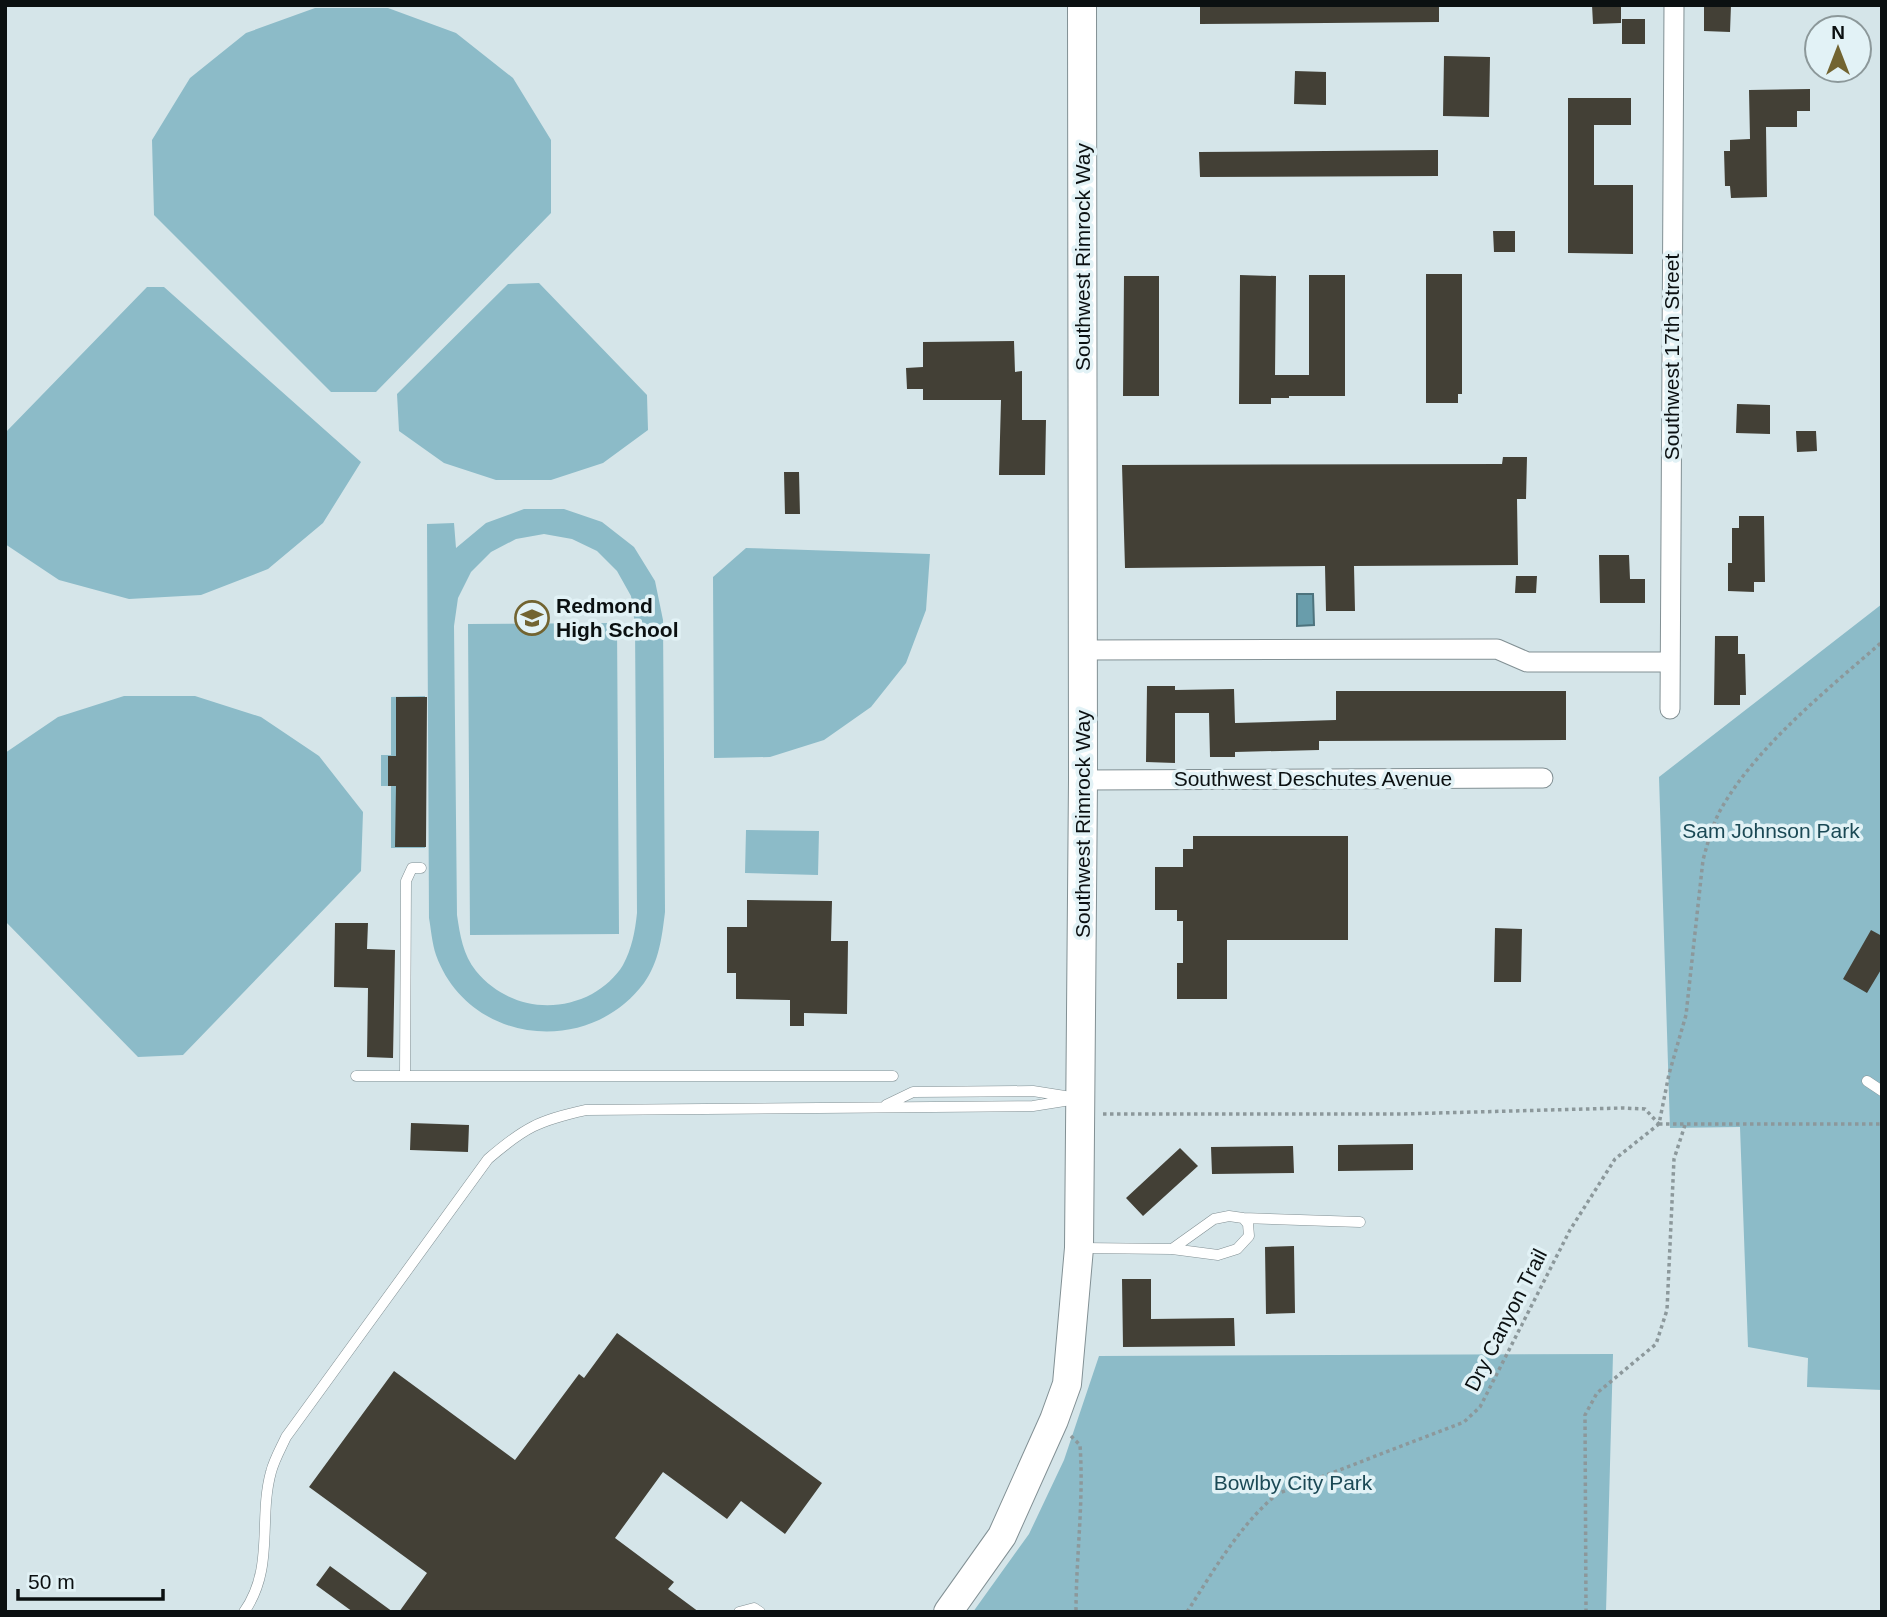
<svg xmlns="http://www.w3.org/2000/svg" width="1887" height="1617" font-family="Arial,sans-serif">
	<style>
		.green { fill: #8cbbc8; fill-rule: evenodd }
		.water { fill: #699dab; stroke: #4d737d; stroke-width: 2 }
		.building { fill: #434036 }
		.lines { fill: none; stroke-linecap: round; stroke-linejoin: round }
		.lane-casing { stroke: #829094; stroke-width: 11 }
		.street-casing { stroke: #829094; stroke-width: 21 }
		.secondary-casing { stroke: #829094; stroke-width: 30 }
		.path { stroke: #8c989b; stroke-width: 3.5; stroke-dasharray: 3.5 3.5; stroke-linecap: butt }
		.lane { stroke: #fff; stroke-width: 10 }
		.street { stroke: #fff; stroke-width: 19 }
		.secondary { stroke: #fff; stroke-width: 28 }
		.labels { text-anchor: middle; stroke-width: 7; stroke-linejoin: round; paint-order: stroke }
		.street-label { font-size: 21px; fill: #0b1011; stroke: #e2f2f6 }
		.poi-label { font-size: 21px; font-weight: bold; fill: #0b1011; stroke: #e2f2f6; text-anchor: start }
		.park-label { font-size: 21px; fill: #1b4955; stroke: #e2f2f6 }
	</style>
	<rect width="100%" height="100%" fill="#d5e5e9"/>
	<path class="green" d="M315 8H388L456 33 513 78 551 140V213L376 392H331L154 215 152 140 190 78 246 33Z
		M539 283 647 395 648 430 603 463 551 480H496L444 463 399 431 397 394 508 284Z
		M147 287H164L361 462 323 523 268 569 201 595 129 599 59 580 5 544V433Z
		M524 509H564L602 522 634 547 655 581 663 620 665 912C662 937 659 962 644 983 588 1058 468 1044 436 955 432 943 431 929 429 918L427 524 454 523 456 548 486 523ZM544 534 572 539 597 551 617 571 631 596 635 624 637 913C635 932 632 948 623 965 616 977 604 987 592 994 552 1015 505 1006 476 971 463 955 460 935 457 915L454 626 458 598 471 572 491 552 516 539Z
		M746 548 930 554 926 610 906 663 871 707 824 740 770 757 714 758 713 577Z
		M1882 604V1390L1807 1387 1808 1358 1748 1347 1740 1127 1670 1128 1659 777Z
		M617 623 619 934 470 935 468 624Z
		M124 696H195L261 717 319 756 363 812 361 871 183 1055 138 1057 5 921V753L58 717Z
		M425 696V848H391V786H381V755H391V697Z
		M746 830 819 831 818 875 745 873Z
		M1613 1354 1606 1612H973L1029 1534 1064 1460 1099 1356Z"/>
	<path class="water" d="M1297 594H1313L1314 625 1297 626Z"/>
	<path class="building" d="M1200 5H1439V22L1200 24Z
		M1592 5H1621V23L1593 24Z
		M1704 5H1731L1730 32 1704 31Z
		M1622 19H1645V44H1622Z
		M1444 56 1490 57 1489 117 1443 116Z
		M1295 71 1326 72V105L1294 104Z
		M1810 89V111H1797V127H1766L1767 197 1731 198 1730 186H1725L1724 151H1730V140L1750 139 1749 90Z
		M1568 98H1631V125H1594V185H1633V254L1568 253Z
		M1438 150V176L1200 177 1199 152Z
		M1493 231H1515V252H1494Z
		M1426 274H1462V394H1458V403H1426Z
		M1240 275 1276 276 1275 375H1309V275H1345V396H1289V398H1271V404H1239Z
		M1124 276H1159V396H1123Z
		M1014 341 1015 372 1022 371V420H1046L1045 475H999L1001 400H923V389H907L906 368 923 367V342Z
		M1737 404 1770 405V434L1736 433Z
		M1796 431H1816L1817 451 1797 452Z
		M1503 457H1527L1526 499H1517L1518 565 1354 566 1355 611H1326L1325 566 1125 568 1122 465 1502 464Z
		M784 472H799L800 514H785Z
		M1739 516H1764L1765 582H1754V592L1728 591V563H1732V528H1739Z
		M1599 555H1629L1630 579H1645V603H1600Z
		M1516 576H1537L1536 593H1515Z
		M1715 636H1738V654H1745L1746 695H1740V705H1714Z
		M1147 686H1175V690L1234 689 1235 723 1336 720V691H1566V740L1319 741V750L1235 752V757H1210L1209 713H1175V763L1146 762Z
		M396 697H427L426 847H395L396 786H388V756H396Z
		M1193 836H1348V940H1227V999H1177V963H1183V921H1177V910H1155V867H1183V849H1193Z
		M747 900 832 901 831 941H848L847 1014 804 1013V1026H790V1000L736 999V973H727V927H747Z
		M335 923H368L367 949 395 950 393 1058 367 1057 368 988 334 987Z
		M1495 928 1522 929 1521 982H1494Z
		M1871 930 1882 936V968L1867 993 1843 979Z
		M411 1123 469 1125 468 1152 410 1150Z
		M1413 1144V1170L1338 1171V1145Z
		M1293 1146 1294 1173 1212 1174 1211 1147Z
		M1180 1148 1198 1166 1143 1216 1126 1198Z
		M1294 1246 1295 1313 1266 1314 1265 1247Z
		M1122 1279H1151V1319L1234 1318 1235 1346 1123 1347Z
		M617 1333 822 1483 785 1534 741 1501 727 1519 663 1472 615 1538 674 1582 668 1589 699 1612H399L427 1573 309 1487 394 1371 515 1460 579 1374 584 1378Z
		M330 1566 393 1612H353L316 1585Z"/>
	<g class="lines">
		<g class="lane-casing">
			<path id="lane" d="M356 1076H893
				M405 1076 406 881 412 868H421
				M1867 1081 1882 1091
				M886 1105 913 1092 1033 1091 1071 1097
				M1229 1216 1243 1218 1248 1224 1249 1236 1237 1249 1218 1255 1172 1249 1214 1219Z
				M1243 1218 1360 1222
				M1083 1248 1172 1249
				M244 1612C275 1568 258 1519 271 1472 274 1460 281 1448 286 1437L488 1159C524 1128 539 1120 586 1110L1033 1106 1077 1099
				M739 1612 754 1608 760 1612"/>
		</g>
		<g class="street-casing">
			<path id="street" d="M1083 650 1497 649 1527 662H1670
				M1670 709 1674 5
				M1083 780 1543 778"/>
		</g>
		<g class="secondary-casing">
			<path id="secondary" d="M948 1612 1002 1536 1054 1420 1067 1384 1079 1248 1083 780 1082 5"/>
		</g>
		<path class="path" d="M1103 1114H1401L1622 1108 1645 1109 1659 1124
			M1659 1124H1882
			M1071 1436 1080 1445C1084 1501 1076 1556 1076 1612
			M1187 1612C1214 1570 1239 1526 1277 1494L1464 1422 1480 1407 1570 1230 1615 1159 1659 1124 1669 1074 1686 1015 1703 860C1708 842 1712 825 1721 809 1756 747 1828 689 1882 642
			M1586 1612 1585 1415 1597 1393 1656 1344 1667 1310 1674 1159 1685 1125"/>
		<use href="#lane" class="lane"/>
		<use href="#street" class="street"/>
		<use href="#secondary" class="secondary"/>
	</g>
	<defs>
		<g id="school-ring" transform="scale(1.75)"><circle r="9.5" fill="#e2f2f6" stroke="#726431" stroke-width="1.5"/><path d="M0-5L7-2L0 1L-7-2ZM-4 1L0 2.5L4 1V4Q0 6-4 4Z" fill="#726431"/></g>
	</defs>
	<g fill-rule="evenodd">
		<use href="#school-ring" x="532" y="618"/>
	</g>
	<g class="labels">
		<g class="street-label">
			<text transform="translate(1083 257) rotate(-90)" y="7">Southwest Rimrock Way</text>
			<text transform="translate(1672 357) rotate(-90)" y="7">Southwest 17th Street</text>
			<text x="1313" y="786">Southwest Deschutes Avenue</text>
			<text transform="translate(1083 824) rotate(-90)" y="7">Southwest Rimrock Way</text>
			<text transform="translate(1506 1320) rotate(-63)" y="7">Dry Canyon Trail</text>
		</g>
		<g class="poi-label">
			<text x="556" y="613">Redmond<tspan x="556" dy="24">High School</tspan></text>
		</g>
		<g class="park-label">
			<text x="1771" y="838">Sam Johnson Park</text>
			<text x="1293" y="1490">Bowlby City Park</text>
		</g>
	</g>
	<rect width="1887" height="1617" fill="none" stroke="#0b1011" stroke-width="14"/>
	<g transform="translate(1838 49)"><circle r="33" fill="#e2f2f6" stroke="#8c989a" stroke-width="2"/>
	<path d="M0-5L12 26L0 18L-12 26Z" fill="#726431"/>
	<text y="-10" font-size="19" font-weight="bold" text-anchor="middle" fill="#0b1011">N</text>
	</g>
	<path d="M18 1589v10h145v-10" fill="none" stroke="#0b1011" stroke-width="3.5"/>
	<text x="28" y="1589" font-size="21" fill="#0b1011" stroke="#e2f2f6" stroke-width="5" paint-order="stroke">50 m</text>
</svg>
